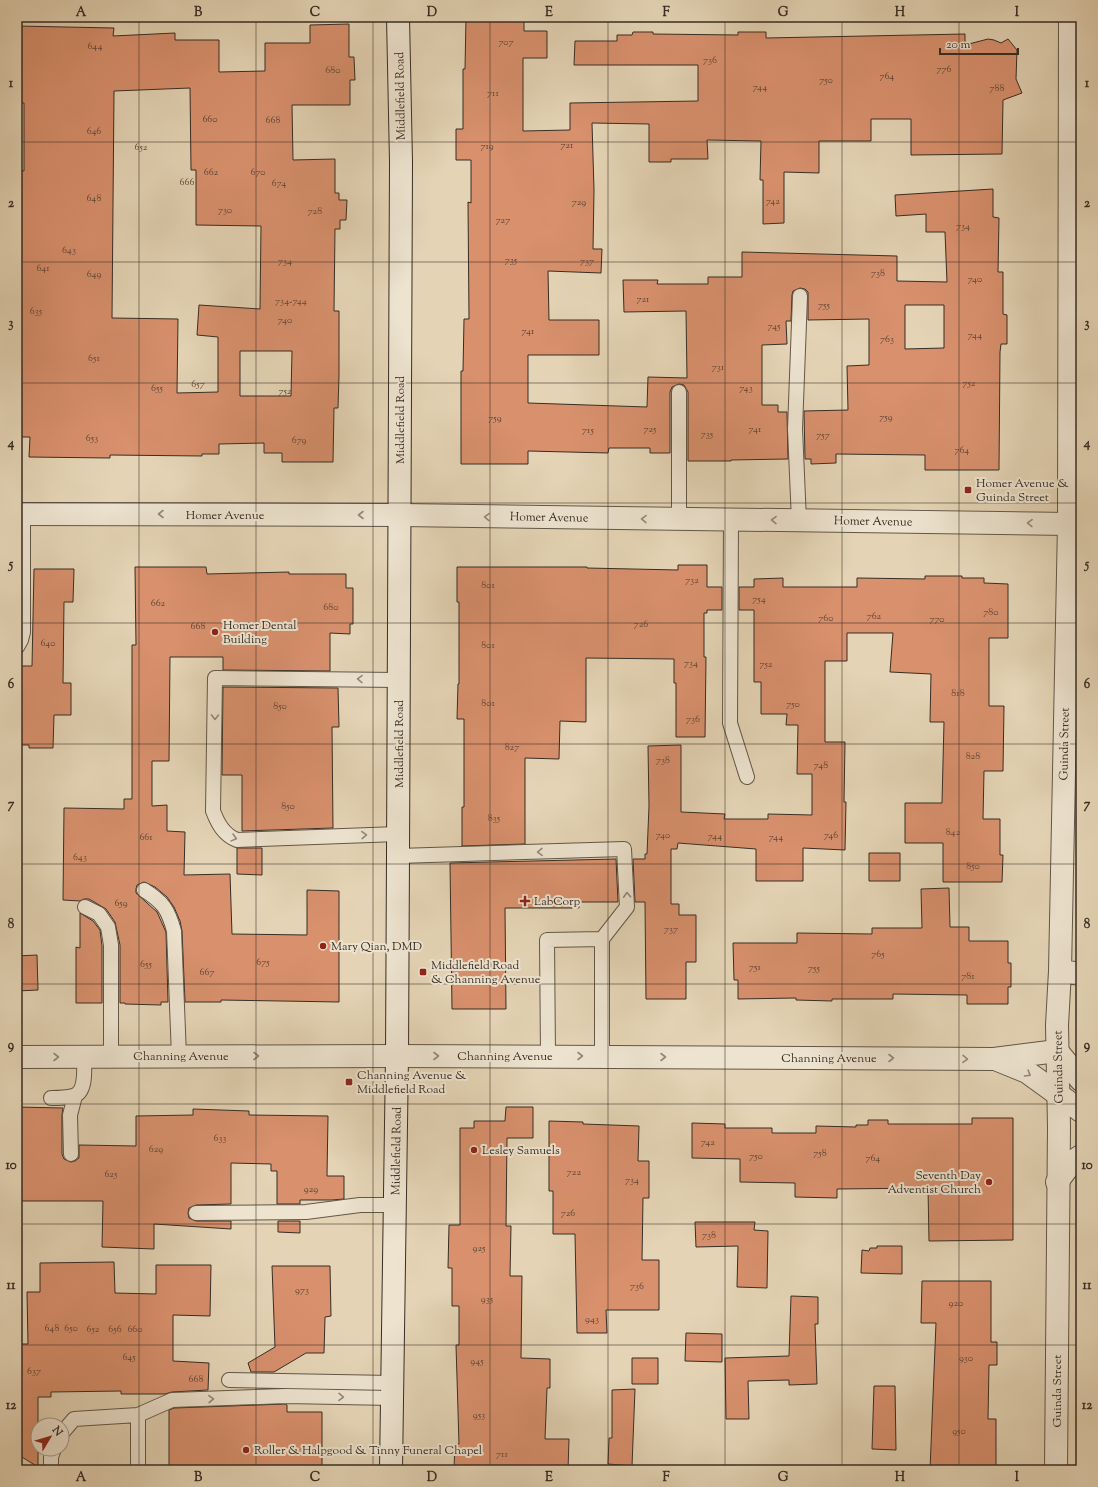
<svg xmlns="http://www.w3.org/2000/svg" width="1098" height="1487" font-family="'Sorts Mill Goudy',serif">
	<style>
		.building { fill: #d8906d; stroke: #372d25; fill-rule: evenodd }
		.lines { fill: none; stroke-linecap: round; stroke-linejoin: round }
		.service-casing { stroke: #625749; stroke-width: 16 }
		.minor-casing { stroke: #625749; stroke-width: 24 }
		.tertiary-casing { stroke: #625749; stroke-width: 24 }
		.secondary-casing { stroke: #372d25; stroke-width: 24 }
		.service { stroke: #ede3cf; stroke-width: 14 }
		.minor { stroke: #ede3cf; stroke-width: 22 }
		.tertiary { stroke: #ede3cf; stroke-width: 22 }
		.secondary { stroke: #ede3cf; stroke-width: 22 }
		.oneway { stroke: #92887a }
		.grid { fill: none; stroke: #372d25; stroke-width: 1; stroke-opacity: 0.55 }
		.poi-dot { fill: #8f2418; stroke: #ede3cf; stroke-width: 1.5 }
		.labels { text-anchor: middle; stroke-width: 4; stroke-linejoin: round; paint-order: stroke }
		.number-label { font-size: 10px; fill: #5f4637 }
		.street-label { font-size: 12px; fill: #372d25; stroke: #ede3cf }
		.poi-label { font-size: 12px; fill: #372d25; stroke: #ede3cf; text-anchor: start }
		.neatline { fill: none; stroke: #372d25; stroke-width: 1.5 }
		.grid-label { font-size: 13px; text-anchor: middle; font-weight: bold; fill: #372d25 }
	</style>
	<rect width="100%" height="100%" fill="#e4d4b5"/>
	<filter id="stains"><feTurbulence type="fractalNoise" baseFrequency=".005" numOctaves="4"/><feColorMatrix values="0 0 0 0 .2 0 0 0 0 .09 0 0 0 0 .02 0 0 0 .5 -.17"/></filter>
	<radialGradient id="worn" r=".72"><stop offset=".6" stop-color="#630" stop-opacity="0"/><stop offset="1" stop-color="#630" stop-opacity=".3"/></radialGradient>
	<path class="building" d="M466 17H524V31H547V58H523V131L570 130V103L698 101V65H574L575 41H617V35H632L633 32H653V34L738 35V32H766V38L965 34V45L988 39 994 40 1001 43 1008 39 1017 50 1016 79 1022 93 1003 100 1002 154 911 155V119H871V141H819V173L784 172V223L763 224V180H760L761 141 707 140 708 159H671V162H649V124L592 123 594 190 593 249H602L601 273 548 271 549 320H599V355H528V403L647 407 648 377 687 378 686 311 624 312 623 280H658L657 284H708V277H742V252L897 256V281L947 282 945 232H926V214L896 216 895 195 993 189V217L999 218 998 272H1003V314L1007 315V344H1001L1000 352 999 470H925V455L836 454V463L811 464V459H805L804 411 848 410 847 366 869 365V319L808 320V292L805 289 800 288 793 291 792 295 791 321H786L787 344 762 345V405H778V412H787L788 459 731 460V461H688V392L684 385 679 384 672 387 670 392V453H650V448H609L608 453 528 451V464H461V371H463L464 319H469L468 202 471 203V160H456V129H463V69H465ZM905 305H944V348L905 349Z
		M349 24V57H354L355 80H350V105H292L293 160 335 159V193H339V200H347L346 220H340V229H335L334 311H339V375L338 408H334L333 462H282V453H264V443L219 444V454H202V456L110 455V458L29 457 30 437H17V170L24 171V103H17V26L114 28 113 36 175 33V40H219V72L265 71V43H310V25ZM190 88 191 170H196V225L261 226 260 309 199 305 197 335 218 337V392L177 393 178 319 112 318 114 91ZM240 351H292L291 396H240Z
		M678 565H707V587H722V610H707V613H704V657H706L705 737H676V683H674V659L586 658V722L560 721 559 759 525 758V844L462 846V807H464V719H457L458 684H459V602H457V567H587V568L678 570Z
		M135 567H206L207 574 289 572V574H346V588H353V624H350V634L330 633V671L223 670V657H170L169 761H152V806L167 805V831L185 832 184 875 230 874 232 934 307 935V890L339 891V1002L221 1000V1002H185L182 931 180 921 174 907 167 897 155 887 144 882 137 885 136 889V893L157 912 166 932 168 1002H161V1005L125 1004V1003H120V945L115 922 106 909 89 899H84L80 901 63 900 64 808 124 809V799H132V645H136Z
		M34 569H74L73 602H64L63 683H71V715H54L53 748H29V745H17V666H32Z
		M925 576H962V578H984V583L1008 584V638H989V706H1004L1003 771H984L983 819H1000V855H1003L1002 882H943V843H905V803H942L944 722H930L931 674 890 672 893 633H847V661H825V742H845L844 802H846L845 850 803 848V881H756V849L678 843 677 849H671V904H679V915H696V962H686V999H646L645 902H635L633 859H645V854H647L649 806 648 746 681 745V812L725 814 724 819H768V814L812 815V774H797L798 725H786L787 714H761V682H754V610H739V587H754V579L783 578V587H857V578L925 579Z
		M223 687 338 688 339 727H332L333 828 242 831V775H222Z
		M237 848H262V875L237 874Z
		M869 853H900V881H869Z
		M616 859 618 902H579V908H505L506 1009H452L450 863Z
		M949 888 950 927H969V941H1008V963H1011V987H1008V1004H967V995L893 994V999H832V1001L796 1000V998L738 999V980H734L733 943H797V933L872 934V928H922L921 889Z
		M80 913 93 921 100 930 102 946V1003H76V947L80 948Z
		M37 955 38 990 17 991V956Z
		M17 1107 63 1108 62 1115V1154L64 1159 71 1162 75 1161 79 1158V1145L136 1146V1116L193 1115V1109L249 1111V1115L328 1116 327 1176H344V1199L332 1200H300V1204H277V1171H271V1164L231 1163V1204L196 1205 189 1208 188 1213 189 1218 196 1221H231V1229L154 1224V1249L102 1247 103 1201H17Z
		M506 1107H533V1138H507L506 1226H511L510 1276H522L521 1358 550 1359V1388H547L545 1439H569L568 1470 454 1468 455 1444H459L456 1345H459V1306H452V1268H448L449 1225H460V1128H474V1121H505Z
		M972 1118H1013V1240L929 1241 928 1188 837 1189V1198L795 1197V1183L740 1182V1159L692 1158V1123L725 1124V1128H772V1133H816V1126L856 1127V1125H868V1120H888V1124H972Z
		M549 1121 583 1122V1124L639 1126 638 1161H649V1198H643L642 1260H659V1310H606L607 1333H577L575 1234H553V1191H549Z
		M278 1221H300V1233L278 1232Z
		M695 1222H755L754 1230 768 1231 767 1288 737 1287 738 1246 696 1247Z
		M877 1246H902V1274L861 1273 862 1250 869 1251 870 1248H877Z
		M114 1262 115 1293 156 1294V1265H211L210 1316 173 1315V1361L209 1363 208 1390 172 1392 165 1394H121V1391L51 1392V1397H38V1467L17 1454V1344H28L27 1292H40V1263Z
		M272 1266H330L331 1316 325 1317 324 1353H306L274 1372H251L248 1363 275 1347Z
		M922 1281H991V1342H997V1365H989L988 1419H996V1470H930L936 1323H921Z
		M791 1296 818 1297V1324H815L817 1384 789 1385V1380L748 1381 749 1419H726L725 1358 789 1356Z
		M686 1333 722 1334V1362L685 1361Z
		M632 1358H658V1384H632Z
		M874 1386H895L896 1450 872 1449Z
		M635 1389 632 1466 608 1464 609 1438H612V1390Z
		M286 1404 287 1405V1412H322V1470H169V1410L174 1408Z"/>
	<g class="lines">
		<g class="service-casing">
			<path id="service" d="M679 392V519
				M731 520 730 723 747 777
				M799 521 795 429 800 296
				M17 647 21 640 23 632V513
				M398 834 237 840C224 835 218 824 213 811L215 678 399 680
				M398 856 624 849 627 907 602 939V1057
				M144 890C163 902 168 909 174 931L179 1056
				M85 907 99 914 108 927 111 945V1056
				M548 1056 547 940 602 939
				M51 1098C58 1098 66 1098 73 1096 87 1093 84 1068 84 1057
				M71 1154 70 1115 75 1096
				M196 1213 306 1212 360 1205H395
				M229 1380 392 1383
				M62 1433 74 1419 138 1415
				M51 1470V1457L54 1449
				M138 1470V1415L172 1400 286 1396 392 1398"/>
		</g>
		<g class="minor-casing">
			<path id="minor" d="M1060 971 1081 974
				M1056 1470 1059 1127 1057 1025 1060 971 1069 524 1070 17"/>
		</g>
		<g class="tertiary-casing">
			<path id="tertiary" d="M17 514 400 515 1069 524
				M17 1057 397 1056 994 1059 1057 1051 1081 1080
				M995 1059 1027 1072 1081 1111
				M1057 1182 1072 1162 1081 1156"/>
		</g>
		<g class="secondary-casing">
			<path id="secondary" d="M391 1470 397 1056 398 856 401 162 398 17"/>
		</g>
		<use href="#service" class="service"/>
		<use href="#minor" class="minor"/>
		<use href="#tertiary" class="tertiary"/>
		<use href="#secondary" class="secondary"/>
	</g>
	<defs><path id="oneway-chevron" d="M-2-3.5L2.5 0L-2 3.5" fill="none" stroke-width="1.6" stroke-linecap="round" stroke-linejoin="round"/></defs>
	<g class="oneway">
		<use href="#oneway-chevron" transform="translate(161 514) rotate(-180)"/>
		<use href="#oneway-chevron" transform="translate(361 515) rotate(-180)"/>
		<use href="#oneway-chevron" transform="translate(487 517) rotate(-179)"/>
		<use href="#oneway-chevron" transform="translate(644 519) rotate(-179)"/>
		<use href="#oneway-chevron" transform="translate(774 520) rotate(-179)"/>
		<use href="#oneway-chevron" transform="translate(1030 523) rotate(-179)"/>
		<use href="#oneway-chevron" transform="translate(360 679) rotate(-179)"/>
		<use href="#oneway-chevron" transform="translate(215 717) rotate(91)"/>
		<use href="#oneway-chevron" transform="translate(364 835) rotate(-2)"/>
		<use href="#oneway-chevron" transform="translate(234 838) rotate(15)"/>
		<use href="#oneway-chevron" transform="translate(540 852) rotate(178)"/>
		<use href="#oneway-chevron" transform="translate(627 895) rotate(-93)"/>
		<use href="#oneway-chevron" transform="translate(256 1056)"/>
		<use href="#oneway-chevron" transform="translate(436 1056)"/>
		<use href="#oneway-chevron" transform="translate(580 1056)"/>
		<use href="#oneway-chevron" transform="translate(56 1057)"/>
		<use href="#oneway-chevron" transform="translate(663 1057)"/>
		<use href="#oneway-chevron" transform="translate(891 1058)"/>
		<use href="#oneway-chevron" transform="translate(965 1059) rotate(1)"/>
		<use href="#oneway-chevron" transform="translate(1028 1074) rotate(31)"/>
		<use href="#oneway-chevron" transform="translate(341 1397) rotate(1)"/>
		<use href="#oneway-chevron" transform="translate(211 1399) rotate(-2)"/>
	</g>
	<path class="grid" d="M139 17V1470M256 17V1470M373 17V1470M490 17V1470M608 17V1470M725 17V1470M842 17V1470M959 17V1470M17 142H1081M17 262H1081M17 383H1081M17 503H1081M17 623H1081M17 744H1081M17 864H1081M17 984H1081M17 1104H1081M17 1224H1081M17 1345H1081"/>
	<g class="poi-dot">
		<rect x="964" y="486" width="8" height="8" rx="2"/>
		<circle cx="215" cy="632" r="4"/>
		<path d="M523 895h4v4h4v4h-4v4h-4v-4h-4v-4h4z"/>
		<circle cx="323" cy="946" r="4"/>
		<rect x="419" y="968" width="8" height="8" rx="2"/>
		<rect x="345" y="1078" width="8" height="8" rx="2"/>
		<circle cx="474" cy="1150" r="4"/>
		<circle cx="989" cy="1182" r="4"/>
		<circle cx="246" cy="1450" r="4"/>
	</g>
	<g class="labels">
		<g class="number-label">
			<text x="506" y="45">707</text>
			<text x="95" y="49">644</text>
			<text x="710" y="63">736</text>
			<text x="944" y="72">776</text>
			<text x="333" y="73">680</text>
			<text x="887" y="79">764</text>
			<text x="826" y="83">750</text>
			<text x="760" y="90">744</text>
			<text x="997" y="91">788</text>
			<text x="493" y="96">711</text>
			<text x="210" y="122">660</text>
			<text x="273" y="123">668</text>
			<text x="94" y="134">646</text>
			<text x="567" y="148">721</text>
			<text x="487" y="149">719</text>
			<text x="141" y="150">652</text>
			<text x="211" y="175">662</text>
			<text x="258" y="175">670</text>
			<text x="187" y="185">666</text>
			<text x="279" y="186">674</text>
			<text x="94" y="201">648</text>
			<text x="773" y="204">742</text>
			<text x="579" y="205">729</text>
			<text x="225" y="213">730</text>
			<text x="315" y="214">728</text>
			<text x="503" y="223">727</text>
			<text x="963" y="229">734</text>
			<text x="69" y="253">643</text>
			<text x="511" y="263">735</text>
			<text x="285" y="264">734</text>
			<text x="587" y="264">737</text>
			<text x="43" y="271">641</text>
			<text x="878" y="276">738</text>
			<text x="94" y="277">649</text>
			<text x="975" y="282">740</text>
			<text x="643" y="302">721</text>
			<text x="291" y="304">734-744</text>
			<text x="824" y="308">755</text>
			<text x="36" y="314">635</text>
			<text x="285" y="323">740</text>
			<text x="774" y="329">745</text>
			<text x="528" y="334">741</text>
			<text x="975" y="338">744</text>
			<text x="887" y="342">763</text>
			<text x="94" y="361">651</text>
			<text x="718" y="370">731</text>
			<text x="969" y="386">752</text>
			<text x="198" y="387">657</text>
			<text x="157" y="391">655</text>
			<text x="746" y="391">743</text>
			<text x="285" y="394">752</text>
			<text x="886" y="420">759</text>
			<text x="495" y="421">759</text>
			<text x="650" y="432">725</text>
			<text x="755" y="432">741</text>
			<text x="588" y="433">715</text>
			<text x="707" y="437">735</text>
			<text x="823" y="438">757</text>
			<text x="92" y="441">653</text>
			<text x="299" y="443">679</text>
			<text x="962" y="453">764</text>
			<text x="692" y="583">732</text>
			<text x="488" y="588">801</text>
			<text x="759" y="602">754</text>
			<text x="158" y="606">662</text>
			<text x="331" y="610">680</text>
			<text x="991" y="615">780</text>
			<text x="874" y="619">762</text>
			<text x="826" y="621">760</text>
			<text x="937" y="622">770</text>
			<text x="641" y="627">726</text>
			<text x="198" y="629">668</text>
			<text x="48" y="646">640</text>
			<text x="488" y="648">801</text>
			<text x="691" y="666">734</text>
			<text x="766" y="667">752</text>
			<text x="958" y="696">818</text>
			<text x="488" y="706">801</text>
			<text x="793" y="707">750</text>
			<text x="280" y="709">850</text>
			<text x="693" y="722">736</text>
			<text x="512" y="750">827</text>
			<text x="973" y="759">828</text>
			<text x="663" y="763">738</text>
			<text x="821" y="768">748</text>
			<text x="288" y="809">850</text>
			<text x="494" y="821">835</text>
			<text x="953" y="835">842</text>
			<text x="663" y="838">740</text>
			<text x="831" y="838">746</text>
			<text x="715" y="839">744</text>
			<text x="146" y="840">661</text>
			<text x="776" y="840">744</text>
			<text x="80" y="860">643</text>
			<text x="973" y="869">850</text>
			<text x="121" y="906">659</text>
			<text x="671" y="932">737</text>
			<text x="878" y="957">765</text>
			<text x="263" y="965">675</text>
			<text x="146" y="967">655</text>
			<text x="755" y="970">751</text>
			<text x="814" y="971">755</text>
			<text x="207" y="975">667</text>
			<text x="968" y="979">781</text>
			<text x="220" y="1141">633</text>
			<text x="708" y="1145">742</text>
			<text x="156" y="1152">629</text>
			<text x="820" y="1156">758</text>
			<text x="756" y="1159">750</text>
			<text x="873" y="1161">764</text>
			<text x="574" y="1175">722</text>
			<text x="111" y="1177">625</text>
			<text x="632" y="1183">734</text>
			<text x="311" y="1192">929</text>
			<text x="568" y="1216">726</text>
			<text x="709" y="1238">738</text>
			<text x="479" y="1251">925</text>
			<text x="637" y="1289">736</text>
			<text x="302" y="1293">973</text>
			<text x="487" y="1302">935</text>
			<text x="956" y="1306">920</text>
			<text x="592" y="1322">943</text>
			<text x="52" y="1331">648</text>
			<text x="71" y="1331">650</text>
			<text x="93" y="1332">652</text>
			<text x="115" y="1332">656</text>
			<text x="135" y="1332">660</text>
			<text x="129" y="1360">645</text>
			<text x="966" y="1361">930</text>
			<text x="477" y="1364">945</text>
			<text x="34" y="1374">637</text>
			<text x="196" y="1382">668</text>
			<text x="479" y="1418">953</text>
			<text x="959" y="1434">950</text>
			<text x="502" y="1457">711</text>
		</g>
		<g class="street-label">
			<text transform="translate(400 96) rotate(-91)" y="4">Middlefield Road</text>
			<text transform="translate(400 420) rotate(-90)" y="4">Middlefield Road</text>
			<text x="225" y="519">Homer Avenue</text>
			<text transform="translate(549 517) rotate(1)" y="4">Homer Avenue</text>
			<text transform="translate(873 521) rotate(1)" y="4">Homer Avenue</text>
			<text transform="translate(399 744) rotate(-90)" y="4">Middlefield Road</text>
			<text transform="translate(1064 744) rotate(-89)" y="4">Guinda Street</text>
			<text x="181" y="1060">Channing Avenue</text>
			<text x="505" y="1060">Channing Avenue</text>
			<text x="829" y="1062">Channing Avenue</text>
			<text transform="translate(1058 1067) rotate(-91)" y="4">Guinda Street</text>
			<text transform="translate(396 1151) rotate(-89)" y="4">Middlefield Road</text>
			<text transform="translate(1057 1391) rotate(-90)" y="4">Guinda Street</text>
		</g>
		<g class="poi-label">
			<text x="976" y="487">Homer Avenue &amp;<tspan x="976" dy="14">Guinda Street</tspan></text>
			<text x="223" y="629">Homer Dental<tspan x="223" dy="14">Building</tspan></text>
			<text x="534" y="905">LabCorp</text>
			<text x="331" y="950">Mary Qian, DMD</text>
			<text x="431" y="969">Middlefield Road<tspan x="431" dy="14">&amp; Channing Avenue</tspan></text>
			<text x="357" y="1079">Channing Avenue &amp;<tspan x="357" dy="14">Middlefield Road</tspan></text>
			<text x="482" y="1154">Lesley Samuels</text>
			<text x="981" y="1179" text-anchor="end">Seventh Day<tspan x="981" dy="14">Adventist Church</tspan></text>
			<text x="254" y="1454">Roller &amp; Halpgood &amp; Tinny Funeral Chapel</text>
		</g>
	</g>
	<rect width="1098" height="1487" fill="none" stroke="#e4d4b5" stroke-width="44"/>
	<g transform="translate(50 1437) rotate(52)"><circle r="19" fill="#ede3cf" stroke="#a49a8b"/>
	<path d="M0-3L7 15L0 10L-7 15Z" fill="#8f2418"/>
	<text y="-6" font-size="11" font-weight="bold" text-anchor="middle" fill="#372d25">N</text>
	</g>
	<path d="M940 48v6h78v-6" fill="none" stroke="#372d25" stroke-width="2"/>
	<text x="946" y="48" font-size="12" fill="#372d25" stroke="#ede3cf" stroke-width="3" paint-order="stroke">20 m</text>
	<rect x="22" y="22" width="1054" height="1443" class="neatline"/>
	<g class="grid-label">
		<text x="81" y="16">A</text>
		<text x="198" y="16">B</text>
		<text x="315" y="16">C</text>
		<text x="432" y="16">D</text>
		<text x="549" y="16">E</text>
		<text x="666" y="16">F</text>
		<text x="783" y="16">G</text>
		<text x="900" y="16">H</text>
		<text x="1017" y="16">I</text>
		<text x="11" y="87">1</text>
		<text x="1087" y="87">1</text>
		<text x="11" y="207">2</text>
		<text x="1087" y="207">2</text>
		<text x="11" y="327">3</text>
		<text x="1087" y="327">3</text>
		<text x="11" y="447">4</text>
		<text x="1087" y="447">4</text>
		<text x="11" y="568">5</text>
		<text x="1087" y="568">5</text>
		<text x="11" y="688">6</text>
		<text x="1087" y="688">6</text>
		<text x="11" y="808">7</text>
		<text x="1087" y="808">7</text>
		<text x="11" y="928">8</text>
		<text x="1087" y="928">8</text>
		<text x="11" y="1049">9</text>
		<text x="1087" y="1049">9</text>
		<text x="11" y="1169">10</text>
		<text x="1087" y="1169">10</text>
		<text x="11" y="1289">11</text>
		<text x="1087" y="1289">11</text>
		<text x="11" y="1409">12</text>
		<text x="1087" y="1409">12</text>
		<text x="81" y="1481">A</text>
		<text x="198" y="1481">B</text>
		<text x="315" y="1481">C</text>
		<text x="432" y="1481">D</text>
		<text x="549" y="1481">E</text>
		<text x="666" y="1481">F</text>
		<text x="783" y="1481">G</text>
		<text x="900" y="1481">H</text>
		<text x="1017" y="1481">I</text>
	</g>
	<rect width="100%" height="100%" filter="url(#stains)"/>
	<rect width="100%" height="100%" fill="url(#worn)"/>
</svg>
